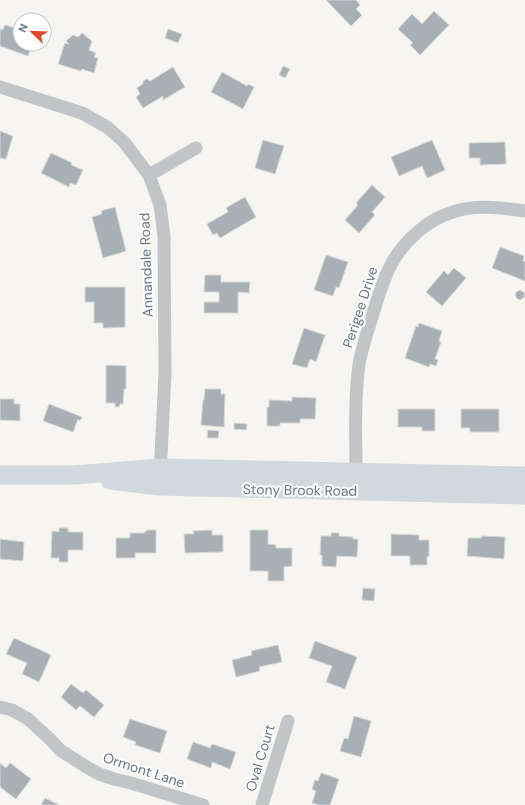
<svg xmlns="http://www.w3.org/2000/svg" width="525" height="805" font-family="'DM Sans',sans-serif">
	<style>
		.building { fill: #a8b0b5; stroke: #d7d7d5 }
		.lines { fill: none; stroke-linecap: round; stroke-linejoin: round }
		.minor { stroke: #c1c5c8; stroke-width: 13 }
		.secondary { stroke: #d3d8dc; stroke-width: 19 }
		.labels { text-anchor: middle; stroke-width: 4; stroke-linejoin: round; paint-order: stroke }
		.street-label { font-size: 14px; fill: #657682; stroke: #fff }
	</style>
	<rect width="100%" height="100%" fill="#f6f5f2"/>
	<path class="building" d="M326 0H356L360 5 356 9 362 15 351 26Z
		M434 11 449 25 420 55 410 45 413 43 398 29 412 14 422 24Z
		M5 25 20 30V44H32L28 56 0 46V29L3 30Z
		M168 29 182 34 178 43 165 38Z
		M82 33 92 41 89 50 96 53 94 57 98 58 94 73 82 69 81 71 58 64 65 43 69 44 66 41 73 35 78 37Z
		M283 66 290 69 285 78 279 75Z
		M173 67 185 87 163 100V96L143 108 136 97 140 94 137 88 143 84V81L147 79 150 81Z
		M222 72 247 86 248 84 254 87 243 109 211 92Z
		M0 131 13 136 6 159 0 158Z
		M263 140 284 146 275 174 255 168Z
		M432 140 445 170 427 178 422 166 399 176 391 157Z
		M505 142 506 164 480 165V158H469V143Z
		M51 153 72 163 71 165 83 170 76 185 70 183 69 187 41 173Z
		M372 185 385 197 372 212 375 215 359 233 345 220 358 205 356 203Z
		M245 197 256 217 220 238 217 233 213 235 207 224 228 212 226 208Z
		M115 207 126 251 103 258 92 217 102 214 101 211Z
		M500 247 524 256 523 261 525 262V281L492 268Z
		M326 255 348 262 339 288 336 287 333 296 314 290Z
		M454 268 466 278 442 306 426 292 444 271 448 275Z
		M205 275H221V282H250L249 293 238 292V313H204V302H219V292H204Z
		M85 287H125V327L103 328V323H94V302H85Z
		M515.5 295a4.5 4.5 0 1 1 9 0a4.5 4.5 0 1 1-9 0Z
		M419 323 442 331 439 341 441 342 435 359 438 360 436 366 430 364 429 367 405 358 416 326 418 327Z
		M304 328 325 335 316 362 310 359 307 368 292 364Z
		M106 365 126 366V389H124L123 404H120L119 407H115V403H106Z
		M205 389H221V394H225L224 427 201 425 203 400H204Z
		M292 397 316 398 315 419H300V423H280V426H267V407H269V400L292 401Z
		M0 399H14V404H20V421L0 420Z
		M49 404 82 417 80 421 78 419 73 432 43 421Z
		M398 409H435V431H422V427H398Z
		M461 409H499V432H470V428H461Z
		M234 423 247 424 246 430 234 429Z
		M208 430 219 431 218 438H207Z
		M59 528H68V532H83V550H68V562H59V558H51L52 531 59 532Z
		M147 530H156V553H135V558H116V538H130V533H144Z
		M212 530V535H223V552L185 553 184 534H194L193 531Z
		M250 530H268V544L276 545V548H292V566L284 567V581H268V571H250Z
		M331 533H339V536L353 537V539H358L357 557 337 556 336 567 322 566V555H320L321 536H331Z
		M391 534 419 535V540H429V557L427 556V565H410V556H391Z
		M482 536 505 537 504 559 467 556 468 538H481Z
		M0 539 24 542 23 561 0 559Z
		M363 588 375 589 374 601 362 600Z
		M14 638 51 655 39 682 22 674 27 663 6 654Z
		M315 641 357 657 345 689 326 682 332 666 309 658Z
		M278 645 282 662 259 667 260 671 236 677 232 660 252 655 251 651Z
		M71 684 83 693 86 690 104 705 94 717 80 706 76 710 61 697Z
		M354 716 371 721 361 757 340 751 344 738 348 739Z
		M130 719 167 731 160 753 135 745 136 742 123 737Z
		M193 742 210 748 212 744 236 752 230 769 212 762 211 768 187 759Z
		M0 763 6 768 10 763 31 779 16 799 0 787Z
		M321 773 339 779 330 805H319L312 803 316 791 312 789 315 780 318 781Z
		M45 798 59 805H41Z"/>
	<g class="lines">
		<path class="minor" d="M0 87 82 113 107 127 124 142 149 175 160 205 164 236 165 373 160 476
			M149 175 196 148
			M356 479C356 441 354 402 359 364 362 348 367 333 372 317 377 300 383 279 392 263 404 241 428 219 453 212 476 204 502 208 525 211
			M0 707 12 710 28 719 51 740 60 750 85 766 99 774 114 779 131 783 203 805
			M262 805 288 721"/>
		<path class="secondary" d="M0 475H75L160 468 525 476
			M110 480 159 486 525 495"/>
	</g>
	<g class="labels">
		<g class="street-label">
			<text transform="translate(146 265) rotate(-92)" y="5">Annandale Road</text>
			<text transform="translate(360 307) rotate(-72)" y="5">Perigee Drive</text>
			<text transform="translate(300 490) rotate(1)" y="5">Stony Brook Road</text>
			<text transform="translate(260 758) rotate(-73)" y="5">Oval Court</text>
			<text transform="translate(144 770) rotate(18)" y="5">Ormont Lane</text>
		</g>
	</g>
	<g transform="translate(32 32) rotate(293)"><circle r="19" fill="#ffffff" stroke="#c1c8cd"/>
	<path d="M0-3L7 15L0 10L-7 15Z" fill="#de4e2a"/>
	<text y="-6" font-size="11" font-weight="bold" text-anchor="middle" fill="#657682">N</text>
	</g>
</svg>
